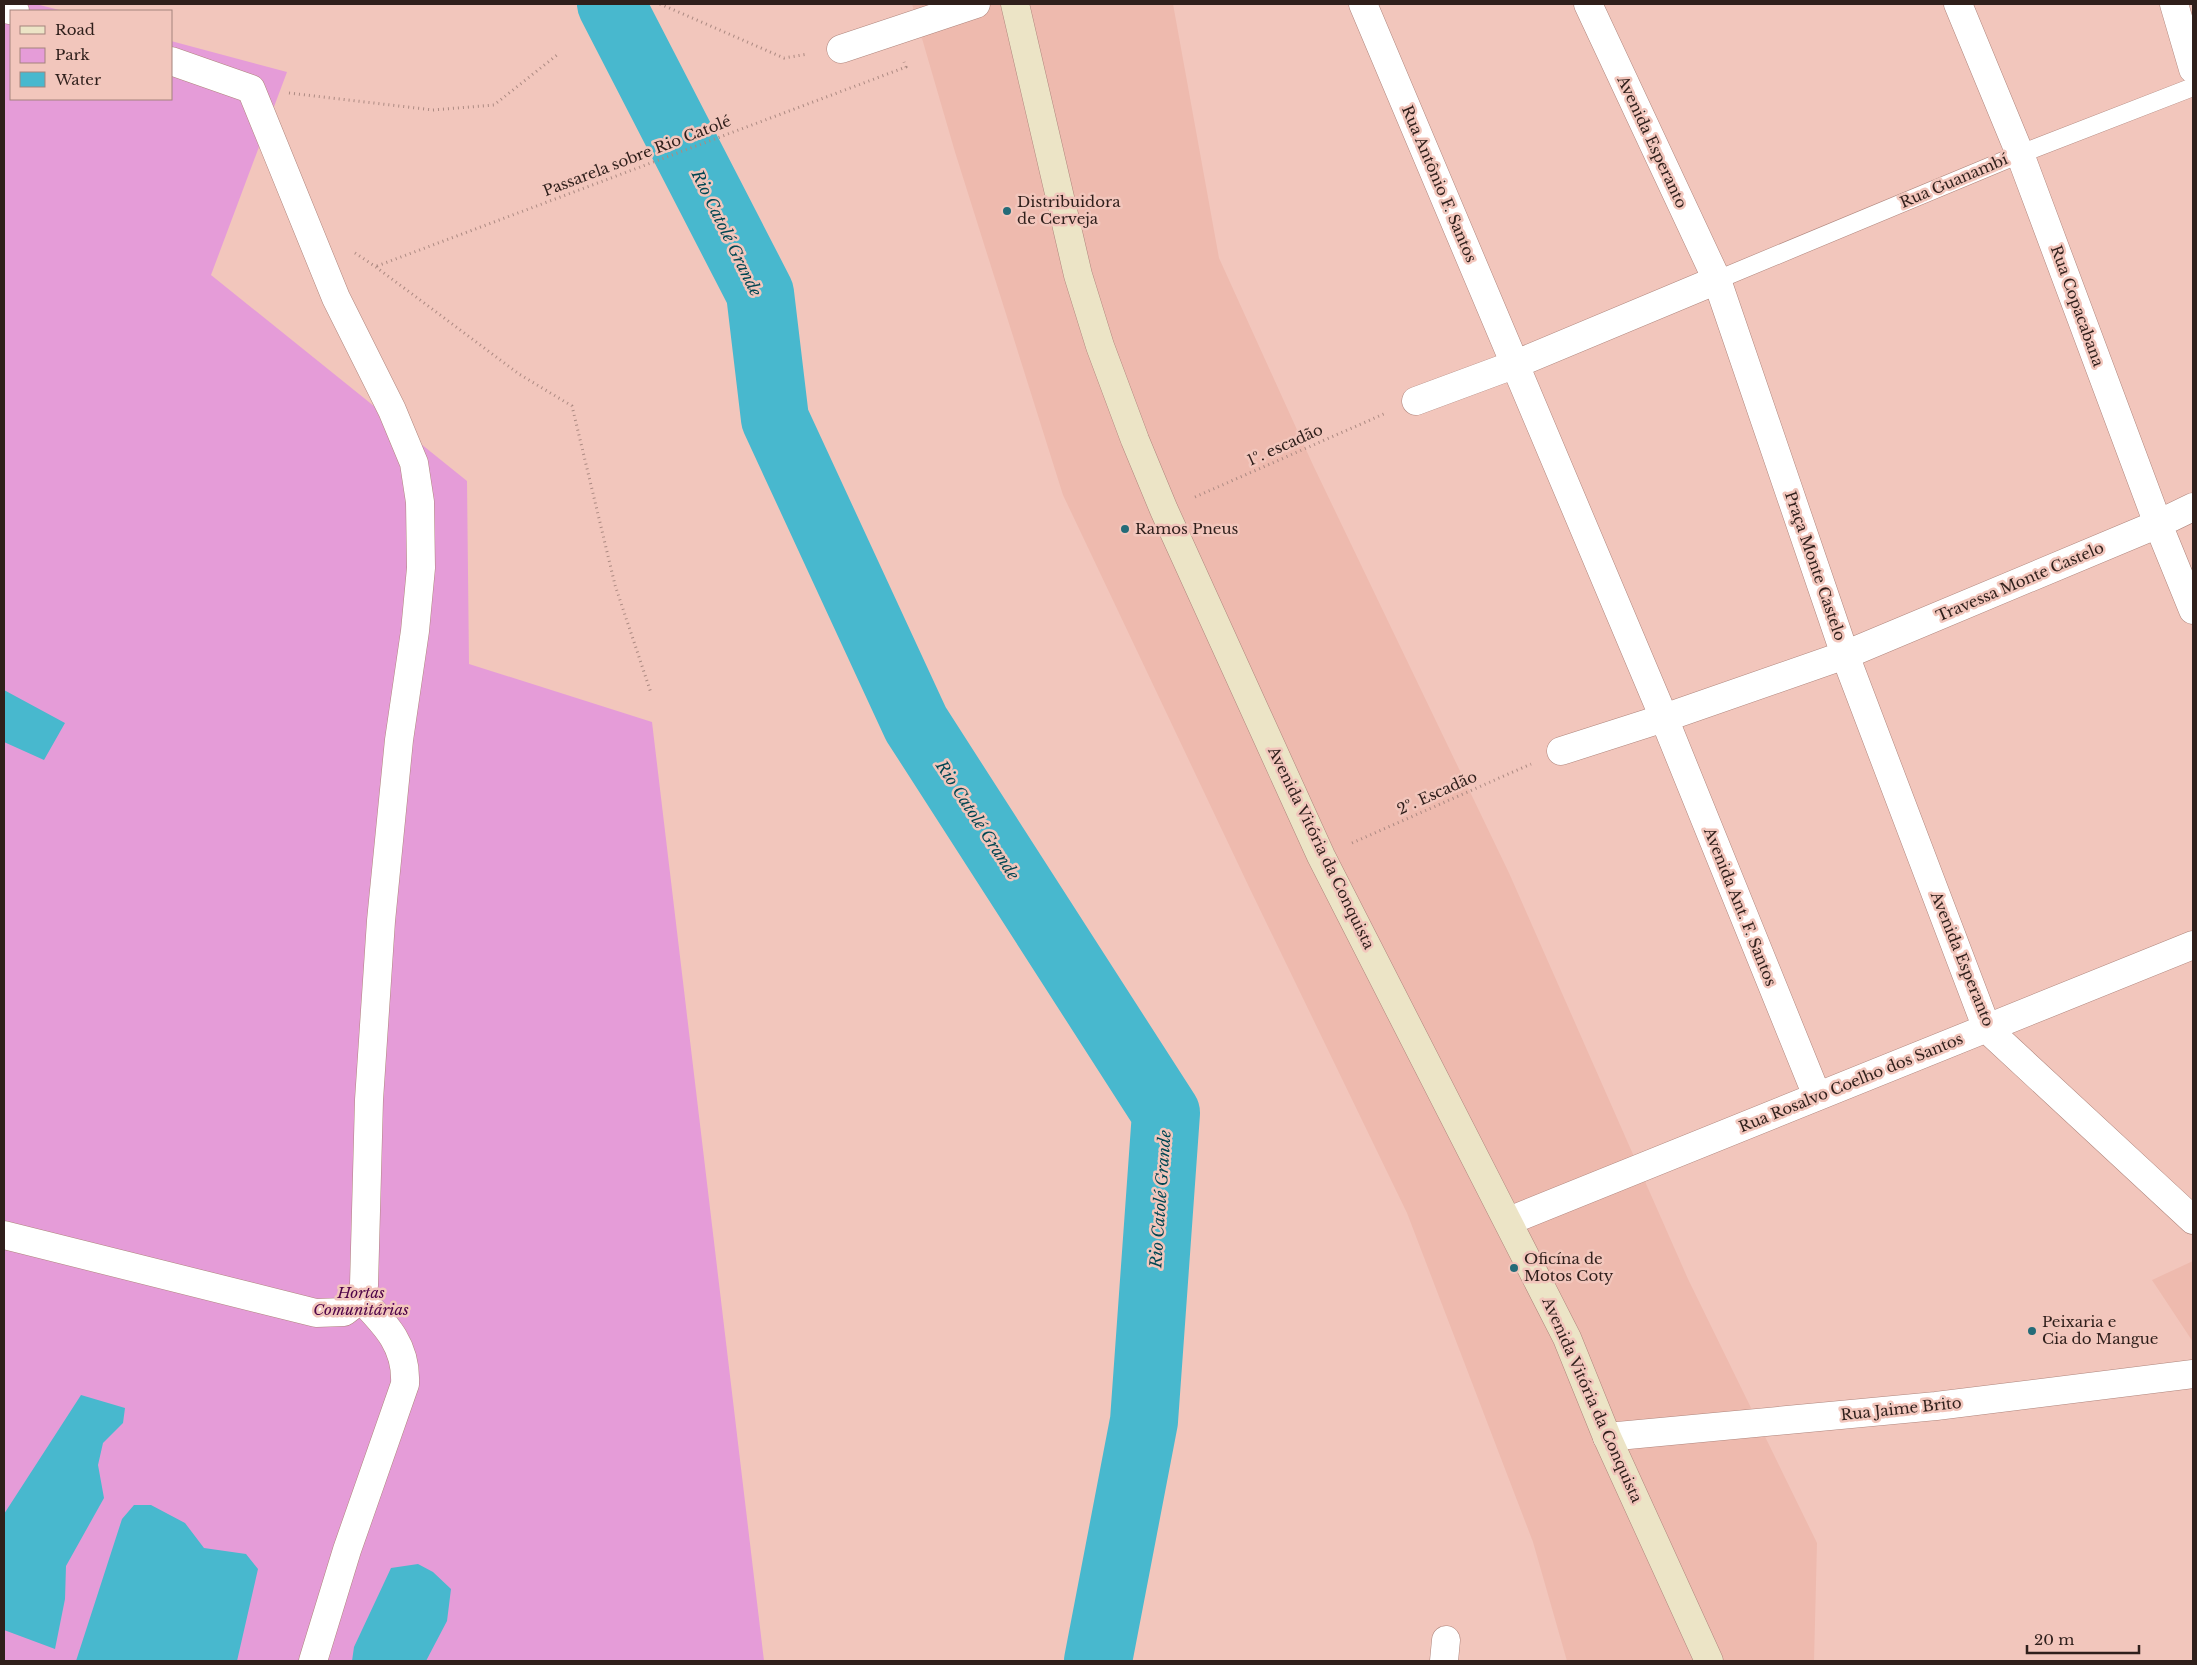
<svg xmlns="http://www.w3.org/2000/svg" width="2197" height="1665" font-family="'Libre Baskerville',serif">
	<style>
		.built { fill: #eebaae }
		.green { fill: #e59cd8 }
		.water { fill: #48b8ce }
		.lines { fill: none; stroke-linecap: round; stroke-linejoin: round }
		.river { stroke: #48b8ce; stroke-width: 68 }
		.service-casing { stroke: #af857c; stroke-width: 19 }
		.minor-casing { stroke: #af857c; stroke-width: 29 }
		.secondary-casing { stroke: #af857c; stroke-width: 29 }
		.path { stroke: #ac8a82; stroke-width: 3; stroke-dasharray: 1 4; stroke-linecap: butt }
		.service { stroke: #fff; stroke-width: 18 }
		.minor { stroke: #fff; stroke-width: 28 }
		.secondary { stroke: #ece4c6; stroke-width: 28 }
		.poi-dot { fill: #246b78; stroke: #f2c6bc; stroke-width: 2 }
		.labels { text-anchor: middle; stroke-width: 5; stroke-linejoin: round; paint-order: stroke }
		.street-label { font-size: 15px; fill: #2f1f1b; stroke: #f2c6bc }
		.poi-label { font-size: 15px; fill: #2f1f1b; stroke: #f2c6bc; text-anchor: start }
		.park-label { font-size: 15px; font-style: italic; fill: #4f0448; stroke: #f2c6bc }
		.water-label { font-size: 16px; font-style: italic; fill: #004652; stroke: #f2c6bc }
	</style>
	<rect width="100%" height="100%" fill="#f2c6bc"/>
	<path class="built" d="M912 4H1173L1219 258 1313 465 1509 873 1688 1279 1817 1543 1814 1661H1567L1533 1542 1407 1213 1250 889 1063 495 955 152Z
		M2193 1261V1342L2152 1280Z"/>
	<path class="green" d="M4 4H36L63 11H11V99H171V41L287 72 211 275 467 481 469 664 652 722 764 1661H4Z"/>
	<path class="water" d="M4 690 65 723 44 760 4 742Z
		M81 1395 125 1408 123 1423 103 1443 98 1465 104 1498 66 1566 65 1599 55 1649 4 1630V1514Z
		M134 1505H151L185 1523 204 1548 246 1554 258 1569 237 1661H76L122 1519Z
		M418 1564 433 1572 451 1589 447 1621 426 1661H352L354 1647 391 1568Z"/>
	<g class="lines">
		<path class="river" d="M611 4 760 293 775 419 916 724 1166 1113 1144 1421 1098 1661"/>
		<g class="service-casing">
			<path id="service" d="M1717 280 2020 154 2193 87"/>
		</g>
		<g class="minor-casing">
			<path id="minor" d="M1363 4 1664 718 1817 1096
				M1588 4 1717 280 1845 655 1987 1029 2193 1220
				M1958 4 2020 154 2158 524 2193 610
				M2174 4 2193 69
				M4 9 15 11
				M841 49 976 4
				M1416 401 1516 364 1717 280
				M1561 751 1664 718 1845 655 2158 524 2193 507
				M1509 1221 2193 945
				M4 1235 316 1313 344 1312 361 1299 364 1285 369 1100 381 921 399 740 415 631 421 568 420 502 414 463 392 410 336 298 251 89 171 61
				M1607 1437 1936 1406 2193 1374
				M313 1661 347 1550 405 1384C407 1346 386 1325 361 1299
				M1444 1661 1446 1640"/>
		</g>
		<g class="secondary-casing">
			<path id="secondary" d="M1015 4 1078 275 1100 346 1135 440 1164 510 1321 856 1567 1338 1607 1437 1709 1661"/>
		</g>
		<path class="path" d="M660 4 784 58 808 54
			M289 93 433 110 494 105 557 55
			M355 253 376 267 519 374 572 406 615 585 651 693
			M377 266 906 67 904 62
			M1195 497 1386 413
			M1352 843 1531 764"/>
		<use href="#service" class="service"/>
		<use href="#minor" class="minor"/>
		<use href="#secondary" class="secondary"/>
	</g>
	<g class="poi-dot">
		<circle cx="1007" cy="211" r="5"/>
		<circle cx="1125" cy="529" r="5"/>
		<circle cx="1514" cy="1268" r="5"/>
		<circle cx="2032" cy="1331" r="5"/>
	</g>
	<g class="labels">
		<g class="street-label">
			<text transform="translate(1652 142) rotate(65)" y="5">Avenida Esperanto</text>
			<text transform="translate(637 156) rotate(-21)" y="5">Passarela sobre Rio Catolé</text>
			<text transform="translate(1954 181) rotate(-23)" y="5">Rua Guanambí</text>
			<text transform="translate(1439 184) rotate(67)" y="5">Rua Antônio F. Santos</text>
			<text transform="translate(2077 306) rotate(70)" y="5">Rua Copacabana</text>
			<text transform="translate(1285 445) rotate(-24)" y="5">1º. escadão</text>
			<text transform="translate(1815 566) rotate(71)" y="5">Praça Monte Castelo</text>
			<text transform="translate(2020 582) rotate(-23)" y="5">Travessa Monte Castelo</text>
			<text transform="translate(1437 793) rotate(-24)" y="5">2º. Escadão</text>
			<text transform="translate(1321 848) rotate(64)" y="5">Avenida Vitória da Conquista</text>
			<text transform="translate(1740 907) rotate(68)" y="5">Avenida Ant. F. Santos</text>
			<text transform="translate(1962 959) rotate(68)" y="5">Avenida Esperanto</text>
			<text transform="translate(1851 1083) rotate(-22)" y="5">Rua Rosalvo Coelho dos Santos</text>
			<text transform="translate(1592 1400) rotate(66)" y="5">Avenida Vitória da Conquista</text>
			<text transform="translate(1901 1409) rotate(-6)" y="5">Rua Jaime Brito</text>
		</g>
		<g class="poi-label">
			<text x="1017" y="207">Distribuidora<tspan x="1017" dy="17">de Cerveja</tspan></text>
			<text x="1135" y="534">Ramos Pneus</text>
			<text x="1524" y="1264">Oficína de<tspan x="1524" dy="17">Motos Coty</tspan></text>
			<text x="2042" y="1327">Peixaria e<tspan x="2042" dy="17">Cia do Mangue</tspan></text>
		</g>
		<g class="park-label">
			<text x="361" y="1298">Hortas<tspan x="361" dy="17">Comunitárias</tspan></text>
		</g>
		<g class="water-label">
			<text transform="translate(727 233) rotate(64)" y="6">Rio Catolé Grande</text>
			<text transform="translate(978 820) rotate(57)" y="6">Rio Catolé Grande</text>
			<text transform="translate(1160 1199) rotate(-86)" y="6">Rio Catolé Grande</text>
		</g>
	</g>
	<rect width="2197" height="1665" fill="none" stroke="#2f1f1b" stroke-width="10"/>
	<rect x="10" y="10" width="162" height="90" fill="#f2c6bc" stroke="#a4837c"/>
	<rect x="20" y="26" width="25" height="8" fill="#ece4c6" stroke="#a4837c"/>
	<text x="55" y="35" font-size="15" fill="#2f1f1b">Road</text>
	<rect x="20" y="48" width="25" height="15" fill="#e59cd8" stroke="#a4837c"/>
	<text x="55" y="60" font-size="15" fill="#2f1f1b">Park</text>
	<rect x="20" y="72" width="25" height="15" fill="#48b8ce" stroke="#a4837c"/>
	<text x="55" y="85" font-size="15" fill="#2f1f1b">Water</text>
	<path d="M2027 1645v8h112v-8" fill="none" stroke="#2f1f1b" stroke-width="2.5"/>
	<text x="2034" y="1645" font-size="15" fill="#2f1f1b" stroke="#f2c6bc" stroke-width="4" paint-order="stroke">20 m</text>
</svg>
